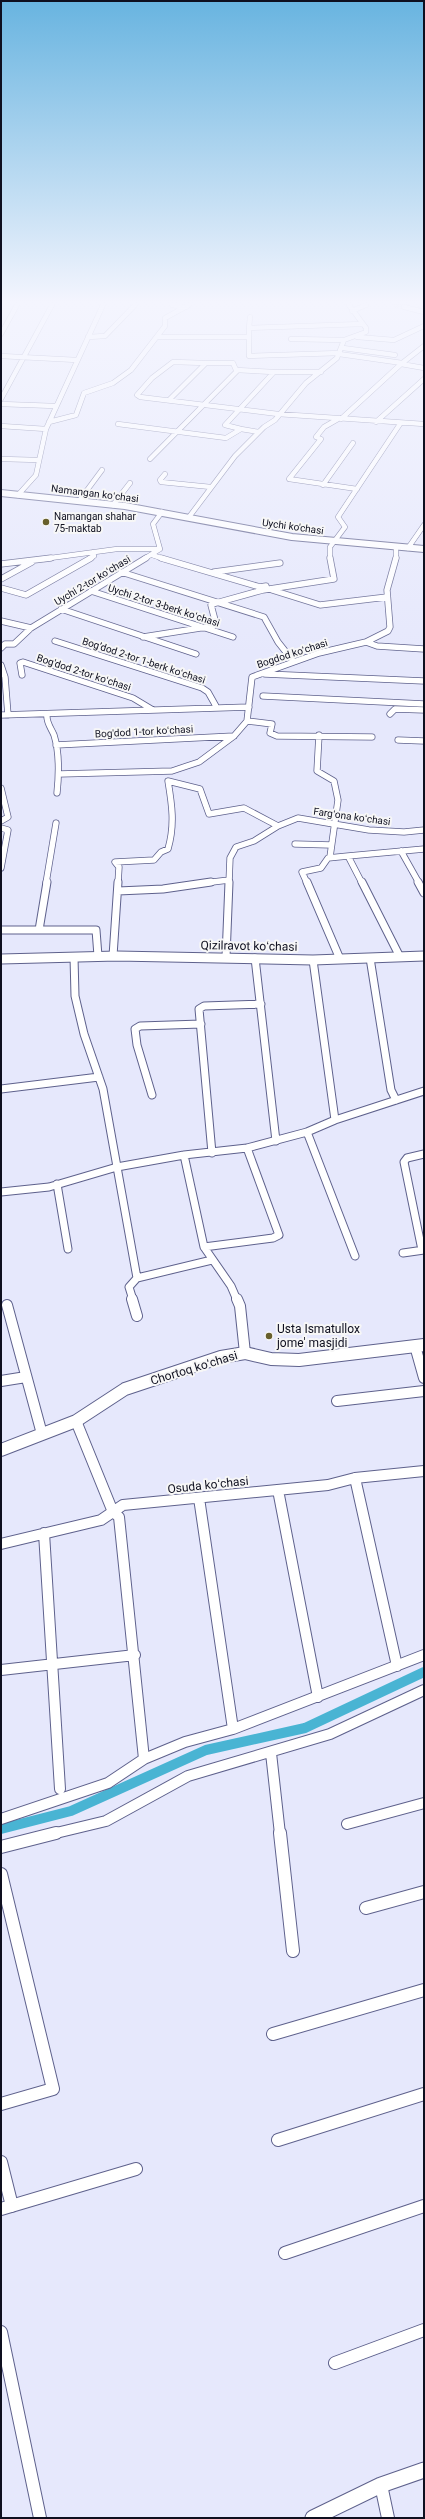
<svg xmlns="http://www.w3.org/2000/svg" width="425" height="2519" font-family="Roboto,sans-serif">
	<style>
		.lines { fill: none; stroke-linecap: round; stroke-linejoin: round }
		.canal { stroke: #49b4d3; stroke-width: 10 }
		.minor-tunnel { stroke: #c6c7db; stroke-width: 4.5; stroke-dasharray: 4.5 2; stroke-linecap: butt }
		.minor-far4-casing { stroke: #5e618c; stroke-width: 5.5 }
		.minor-far3-casing { stroke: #5e618c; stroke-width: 7 }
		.minor-far2-casing { stroke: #5e618c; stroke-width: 9 }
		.minor-far1-casing { stroke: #5e618c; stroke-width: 12 }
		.minor-casing { stroke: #5e618c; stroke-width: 14 }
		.tertiary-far1-casing { stroke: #5e618c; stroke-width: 11 }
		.tertiary-casing { stroke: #5e618c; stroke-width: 17 }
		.secondary-casing { stroke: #5e618c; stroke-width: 14 }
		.primary-casing { stroke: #5e618c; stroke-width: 8 }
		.minor-far4 { stroke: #fff; stroke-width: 4.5 }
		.minor-far3 { stroke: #fff; stroke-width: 5.5 }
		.minor-far2 { stroke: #fff; stroke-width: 7 }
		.minor-far1 { stroke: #fff; stroke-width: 10 }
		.minor { stroke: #fff; stroke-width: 12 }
		.tertiary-far1 { stroke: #fff; stroke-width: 9 }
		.tertiary { stroke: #fff; stroke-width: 15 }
		.secondary { stroke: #fff; stroke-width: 12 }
		.primary { stroke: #fff; stroke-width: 6 }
		.poi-dot { fill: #675f2c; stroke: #f7f7f7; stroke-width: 1.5 }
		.labels { text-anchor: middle; stroke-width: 4; stroke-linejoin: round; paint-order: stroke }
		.far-street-label { font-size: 10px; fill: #0e0f1f; stroke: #f7f7f7 }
		.far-poi-label { font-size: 10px; fill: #0e0f1f; stroke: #f7f7f7; text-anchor: start }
		.street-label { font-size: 12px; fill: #0e0f1f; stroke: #f7f7f7 }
		.poi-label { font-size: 12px; fill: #0e0f1f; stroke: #f7f7f7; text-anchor: start }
	</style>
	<rect width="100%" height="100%" fill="#e6e8fc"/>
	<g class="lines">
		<path class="canal" d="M1 1829 71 1811 206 1750 305 1728 424 1672"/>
		<path class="minor-tunnel" d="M394 305 404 307"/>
		<g class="minor-far4-casing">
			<path id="minor-far4" d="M172 305 186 307
				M404 307 424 312
				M352 311 366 305
				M249 328 250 317
				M1 334 17 305
				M88 337 105 336 135 305
				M157 337H249
				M357 337 394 340 424 326
				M291 339 344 340
				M343 348 395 355
				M340 353 249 356V328L362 324
				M339 354 402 363
				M1 356 77 360
				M206 363H233L236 370 274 372
				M401 364 424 346
				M1 399 52 305
				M169 400 206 363 173 362 152 378 137 395 140 397 278 414 424 424
				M1 404 55 406
				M338 419 324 427 316 437 321 439 289 479 357 489
				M341 419 401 364 424 368
				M49 422 76 415 84 393 113 383 131 370 165 326V318L189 305
				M376 422 424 379
				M118 424 226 438 241 429 259 432
				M1 426 46 429
				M241 429 225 425 274 372H321
				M1 459 39 460
				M150 459 238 370
				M165 474 160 480 161 482 211 487
				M323 485 353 443
				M18 495 36 475 46 429 103 305
				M79 501 102 470
				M113 505 130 483
				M189 517 235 456 264 427 275 420 306 383 337 358 344 340 366 332V328L349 305
				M396 547V559
				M408 548 424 525
				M152 555 164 559
				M43 559 117 549H160
				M89 559 94 556 93 552
				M144 559 160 549 153 524 162 512
				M330 559V547L345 527 338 517 400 424"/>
		</g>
		<g class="minor-far3-casing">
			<path id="minor-far3" d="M161 558 260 587 266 586
				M1 564 51 558
				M121 572 264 617 278 642 293 661
				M214 572 280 563
				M1 579 32 562
				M1 588 26 595 91 558
				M272 590 320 605 387 597
				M91 591 233 637
				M61 609 196 654
				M1 621 31 628
				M143 637 213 626 216 624 211 605 216 603 263 590 334 579 330 558
				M55 641 202 688 208 692 217 708
				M366 642 377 646 424 649
				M1 648 5 644H14L31 628 146 558
				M1 665 5 677 8 715
				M265 674 424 681
				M22 675 20 663 23 662 133 698 153 710
				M263 696 424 704
				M390 714 395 709 424 710
				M1 715 249 707
				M47 715C46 722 51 728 54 735 60 754 59 774 57 793
				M247 721 272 724 270 733 277 736 372 737
				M319 735 317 771 334 781 338 800 330 857
				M398 740 424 741
				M56 745 234 736
				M59 774 172 771 199 762 234 736 247 721 252 677 319 653 366 642 388 631 390 627 387 590 396 558
				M1 788 8 817 1 821
				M278 826 298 818 369 830 404 832 424 830
				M1 828 8 830 1 868
				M295 844 331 845
				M401 851 419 883
				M46 883 56 823
				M118 883 119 867 115 862 154 860 161 852 168 849C175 825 172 805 168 781L200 789 209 814 244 808 278 826 254 841 236 847 230 858 229 883
				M204 883 229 880
				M307 883 302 872 321 868 328 858 348 856
				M362 883 348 856 424 849"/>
		</g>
		<g class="minor-far2-casing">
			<path id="minor-far2" d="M307 882 340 959
				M362 882 400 957
				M418 882 424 893
				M118 891 163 889 211 882
				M1 930H96L98 956
				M39 930 47 882
				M113 956 118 882
				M74 957 75 996 84 1034 103 1089 137 1278 129 1287 133 1300
				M226 957 229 882
				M255 958 276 1141
				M370 958 391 1090 396 1100
				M313 960 335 1120
				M1 1089 99 1077
				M152 1095 137 1045 135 1029 140 1026 201 1024
				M307 1132 355 1256
				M212 1153 199 1009 204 1006 261 1004
				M184 1155 204 1247 231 1286 237 1300
				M57 1184 68 1249
				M1 1192 49 1187 117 1167 184 1155 247 1148 307 1132 335 1120 424 1091
				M204 1247 273 1238 279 1235 247 1148
				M422 1250 404 1162 407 1158 424 1154
				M403 1253 424 1250
				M137 1278 212 1260"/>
		</g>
		<g class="minor-far1-casing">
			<path id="minor-far1" d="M132 1299 137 1316
				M237 1299 240 1306 245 1353
				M7 1305 42 1434
				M415 1346 424 1378
				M1 1381 26 1377
				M337 1401 424 1391
				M76 1421 113 1512 119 1517 144 1759
				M355 1478 397 1666
				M278 1490 318 1697
				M199 1498 233 1729
				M44 1533 60 1789
				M1 1544 101 1520 123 1505 328 1485 355 1478 424 1471
				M1 1670 135 1655
				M271 1753 280 1834
				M1 1819 108 1783 144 1759 185 1742 233 1729 424 1655
				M347 1824 424 1803
				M52 1834 106 1821 188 1776 330 1734 424 1690"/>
		</g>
		<g class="minor-casing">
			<path id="minor" d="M280 1833 293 1951
				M1 1847 56 1833
				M1 1874 53 2089 1 2104
				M366 1908 424 1892
				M273 2034 424 1990
				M278 2140 424 2094
				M1 2162 12 2206
				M1 2209 136 2169
				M285 2253 424 2206
				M1 2332 40 2518
				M335 2363 424 2330
				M381 2485 388 2518"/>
		</g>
		<g class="tertiary-far1-casing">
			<path id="tertiary-far1" d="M1 959 117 956 313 960 424 956"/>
		</g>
		<g class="tertiary-casing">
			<path id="tertiary" d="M313 2518 381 2485 424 2470"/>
		</g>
		<g class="secondary-casing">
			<path id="secondary" d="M1 1450 76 1421 125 1389 221 1357 245 1353 271 1359 299 1360 424 1345"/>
		</g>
		<g class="primary-casing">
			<path id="primary" d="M1 493 125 506 292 537 424 549"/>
		</g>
		<use href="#minor-far4" class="minor-far4"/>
		<use href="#minor-far3" class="minor-far3"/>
		<use href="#minor-far2" class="minor-far2"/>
		<use href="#minor-far1" class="minor-far1"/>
		<use href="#minor" class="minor"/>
		<use href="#tertiary-far1" class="tertiary-far1"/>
		<use href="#tertiary" class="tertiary"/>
		<use href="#secondary" class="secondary"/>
		<use href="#primary" class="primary"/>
	</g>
	<linearGradient id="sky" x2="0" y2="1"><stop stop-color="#68b4e0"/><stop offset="0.46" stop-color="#f4f5fe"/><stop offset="1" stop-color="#f4f5fe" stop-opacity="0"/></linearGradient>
	<rect width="425" height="657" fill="url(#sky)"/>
	<g class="poi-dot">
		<circle cx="46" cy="522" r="4"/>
		<circle cx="269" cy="1336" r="4"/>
	</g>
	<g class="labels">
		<g class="far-street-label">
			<text transform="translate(95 493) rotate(7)" y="4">Namangan koʻchasi</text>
			<text transform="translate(293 526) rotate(8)" y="4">Uychi ko'chasi</text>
			<text transform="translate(92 580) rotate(-31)" y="4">Uychi 2-tor koʻchasi</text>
			<text transform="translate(164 605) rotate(18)" y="4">Uychi 2-tor 3-berk koʻchasi</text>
			<text transform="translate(292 653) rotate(-18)" y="4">Bogdod koʻchasi</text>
			<text transform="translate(144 660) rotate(18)" y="4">Bogʼdod 2-tor 1-berk koʻchasi</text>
			<text transform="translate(84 672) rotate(18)" y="4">Bog'dod 2-tor koʻchasi</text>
			<text transform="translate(144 731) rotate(-3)" y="4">Bog'dod 1-tor koʻchasi</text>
			<text transform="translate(352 816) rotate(8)" y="4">Fargʻona koʻchasi</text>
		</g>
		<g class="far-poi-label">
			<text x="54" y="520">Namangan shahar<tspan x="54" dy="12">75-maktab</tspan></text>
		</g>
		<g class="street-label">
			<text transform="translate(249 946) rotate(1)" y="4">Qizilravot koʻchasi</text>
			<text transform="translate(194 1368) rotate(-17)" y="4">Chortoq koʻchasi</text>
			<text transform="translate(208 1485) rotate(-6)" y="4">Osuda koʻchasi</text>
		</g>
		<g class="poi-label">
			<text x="277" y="1333">Usta Ismatullox<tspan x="277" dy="14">jome' masjidi</tspan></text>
		</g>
	</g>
	<rect width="425" height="2519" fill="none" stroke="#0e0f1f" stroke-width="4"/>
</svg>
